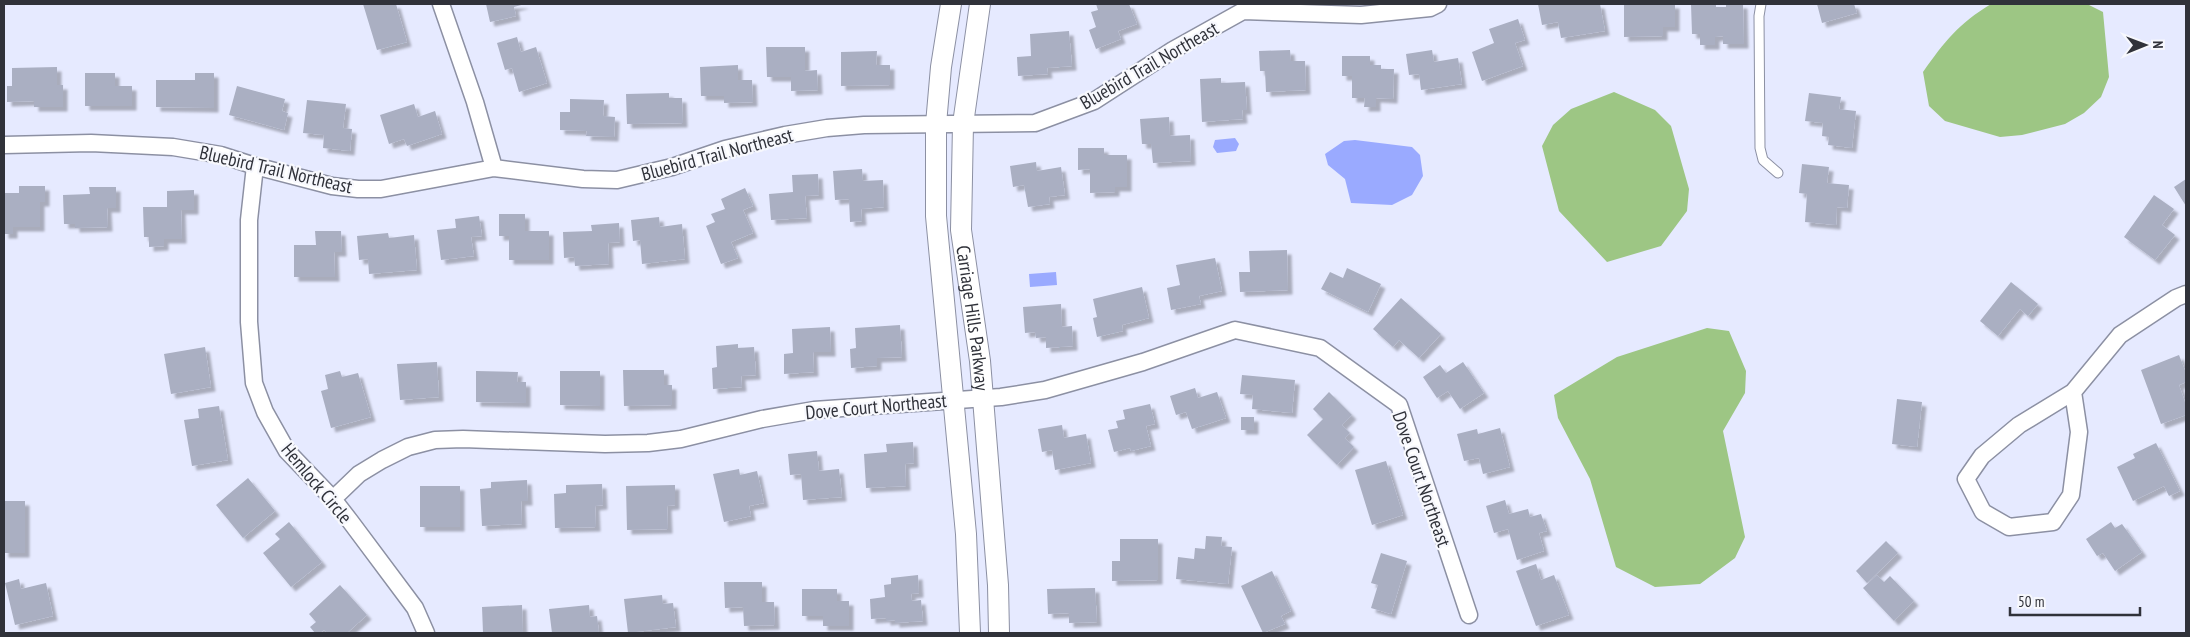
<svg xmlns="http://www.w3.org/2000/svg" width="2190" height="637" font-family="'PT Sans Narrow',sans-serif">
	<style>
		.green { fill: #9dc684 }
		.water { fill: #9aaaff }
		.building { fill: #aaafc2; filter: url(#shadow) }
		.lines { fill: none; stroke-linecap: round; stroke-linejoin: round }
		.service-casing { stroke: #8c90a3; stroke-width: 11 }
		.minor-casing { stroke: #8c90a3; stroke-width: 19 }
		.tertiary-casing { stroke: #8c90a3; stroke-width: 22 }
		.service { stroke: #fff; stroke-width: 9 }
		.minor { stroke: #fff; stroke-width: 16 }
		.tertiary { stroke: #fff; stroke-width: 20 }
		.labels { text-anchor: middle; stroke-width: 4.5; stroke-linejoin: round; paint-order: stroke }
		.street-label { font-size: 19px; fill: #30323a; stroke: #f7f8fd }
	</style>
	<defs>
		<filter id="shadow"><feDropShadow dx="4.5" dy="4.5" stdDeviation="1" flood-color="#0004"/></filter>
	</defs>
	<rect width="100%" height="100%" fill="#e6eaff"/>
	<path class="green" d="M1991 4H2087L2103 12 2109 77 2101 97 2084 113 2065 124 2022 135 2000 137 1945 121 1929 106 1923 72C1945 41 1958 24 1991 4Z
		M1614 92 1655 110 1671 126 1689 189 1687 211 1661 246 1607 262 1559 211 1542 146 1553 125 1571 109Z
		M1707 328 1729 331 1746 371 1745 393 1723 431 1745 537 1735 558 1700 584 1655 587 1616 567 1590 479 1558 418 1554 395 1617 357Z"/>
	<path class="water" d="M1235 138 1239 144 1236 151 1217 153 1213 147 1215 140Z
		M1355 140 1412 147 1420 155 1423 176 1412 195 1392 205 1351 203 1345 179 1328 165 1325 154 1344 141Z
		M1056 272 1057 285 1030 287 1029 274Z"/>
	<path class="building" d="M363 4H396L407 42 377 50Z
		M486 4H525L514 7 516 16 490 22Z
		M1096 4H1129L1137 24 1118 31 1121 39 1096 49 1089 30 1096 27 1091 12 1098 10Z
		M1538 4H1600L1605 31 1561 38 1558 22 1542 25Z
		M1624 4H1675V27H1663V36L1624 37Z
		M1691 4H1716V7H1726V4H1743L1744 44H1723V36L1715 37V45H1700V34H1692Z
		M1817 4H1854L1857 13 1822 23Z
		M1518 19 1525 40 1515 43 1523 66 1482 81 1472 52 1494 43 1489 29Z
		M1069 31 1072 66 1047 68 1048 74 1018 76 1017 57 1031 56 1030 34Z
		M517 37 521 52 536 47 547 83 519 92 512 68 505 70 497 43Z
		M766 47H805V71L817 70 818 90 791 91V77H767Z
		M1290 50 1291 61H1305L1306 90 1266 92 1265 71H1260L1259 51Z
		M1432 50 1434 62 1458 58 1462 84 1421 90 1419 74 1409 75 1406 54Z
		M877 51 876 65H890V85L841 86V52Z
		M1342 56H1370V65H1381V69H1394L1393 99 1376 98V107H1364L1365 98H1352V76H1342Z
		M738 65V80H752L753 102 724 103V96H701L700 67Z
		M57 67V85H63V107H34V101L7 102V86H12V68Z
		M85 73H115V86H132V106H85Z
		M195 73H214V108L156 107V80H195Z
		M1221 78V83L1245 82 1247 110H1242L1243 119 1202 122 1200 79Z
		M237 86 285 99 282 111 288 113 284 130 229 115Z
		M669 93V98H682L683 123 627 124 626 94Z
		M1809 93 1841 97 1839 109 1856 111 1852 148 1828 145 1829 137 1822 136 1823 123 1805 121Z
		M570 99 604 100 603 116 615 117 614 137 586 136 587 131 560 130V112H570Z
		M307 100 346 104 343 128 352 129 350 151 323 148 324 135 303 133Z
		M414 104 418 117 435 111 442 134 407 146 404 139 389 144 380 115Z
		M1169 117 1170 136 1190 135 1191 161 1153 163 1151 144H1142L1140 119Z
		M1078 148H1104V155H1127V187H1115V192L1090 193V169L1078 170Z
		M1036 162 1037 171 1061 167 1065 195 1049 197 1050 204 1028 207 1024 185 1013 187 1010 166Z
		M1802 164 1829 167 1827 183 1849 185 1847 208 1837 207 1836 225 1805 222 1807 194 1799 193Z
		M862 169 863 181 883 180 884 207 861 209 862 221 850 222 849 199 835 200 833 171Z
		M818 174 819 195 805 196 807 218 771 220 769 194 793 192 792 175Z
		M2186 179V206L2174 187Z
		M19 186H45V202H40V227H13V234H4V193H19Z
		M89 187H116V208H107L108 227 75 228V224H64L63 195 90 194Z
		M745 188 753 206 743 210 753 233 731 242 738 258 721 264 706 226 715 222 711 214 725 209 721 199Z
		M194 190V210H181L182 239H164V246L149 247V237H144L143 207H167V191Z
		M2154 195 2174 209 2162 225 2175 235 2155 260 2124 237Z
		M499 214H525V231H549V260H509V236H499Z
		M479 216 482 236 471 237 474 256 441 260 437 230 456 228 455 219Z
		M659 217 660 227 682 224 685 259 642 264 640 240 633 241 631 220Z
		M619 223 620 242 608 243 609 264 575 266 574 257 564 258 563 232 592 231 591 225Z
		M315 231H341L342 252H334L335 277H294V245H316Z
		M388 233 389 238 414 235 417 270 369 274 368 259 359 260 357 236Z
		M1287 250 1288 290 1240 292 1239 272H1250L1249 251Z
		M1215 258 1222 291 1199 296 1201 304 1171 310 1167 288 1180 285 1176 265Z
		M1347 268 1381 284 1368 312 1321 289 1330 272 1343 278Z
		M2011 282 2038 304 2028 316 2020 309 1998 336 1980 321Z
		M1142 287 1149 318 1122 325 1123 331 1097 337 1093 318 1097 317 1093 299Z
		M1401 298 1441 334 1419 358 1399 340 1393 347 1373 329Z
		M1061 304 1062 327 1072 326 1073 346 1046 348V337L1036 338 1035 332 1025 333 1023 307Z
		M900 325 902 357 877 358V366L851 368 850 349 856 348 855 328Z
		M830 327 831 352H813L814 372 784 374V354L793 353 792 329Z
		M738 344V348L754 347 756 375 741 376 742 387 713 389 712 368 717 367 716 346Z
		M205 347 211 387 171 394 164 354Z
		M2179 355 2186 373V382L2179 385 2186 405V415L2161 424 2141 370Z
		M437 362 439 397 400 400 397 364Z
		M1463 362 1484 393 1460 409 1448 391 1437 398 1423 377 1440 365 1446 373Z
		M623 370H664V385H672V405L624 406Z
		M340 371 342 377 358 373 371 417 331 428 321 391 328 389 325 375Z
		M476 371 518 372 517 382H526V403L476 402Z
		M560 371H600V406L560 405Z
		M1242 375 1295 380 1292 413 1252 409 1253 395 1240 394Z
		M1195 388 1198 398 1217 392 1226 418 1192 429 1186 412 1176 415 1170 396Z
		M1329 392 1352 415 1342 425 1350 433 1345 438 1354 447 1337 465 1307 435 1323 419 1313 409Z
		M1897 399 1922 402 1917 447 1892 444Z
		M1150 404 1155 424 1146 426 1151 446 1131 451 1130 448 1114 452 1108 430 1118 428 1116 421 1125 419 1123 410Z
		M219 406 228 460 192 466 184 420 199 418 198 409Z
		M1241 417H1254V430H1241Z
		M1062 425 1064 438 1086 434 1091 463 1055 470 1052 450 1042 452 1038 429Z
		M1500 428 1510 467 1483 474 1479 458 1464 461 1457 434 1477 429 1478 434Z
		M913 442 914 463 905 464 906 486 866 488 864 454 887 452 886 444Z
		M2156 443 2180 491 2169 496 2164 486 2133 501 2117 467 2135 458 2133 454Z
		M817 451 819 471 839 469 842 497 803 500 801 474 790 475 788 454Z
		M1386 461 1403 515 1372 525 1355 470Z
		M739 469 740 475 757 471 764 503 749 506 751 516 724 522 713 474Z
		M248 478 275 511 243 538 216 505Z
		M527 480 528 501H521L522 524 482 526 480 489 491 488V482Z
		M602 484 603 505 595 506 596 527 555 528 554 494 566 493V485Z
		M675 485V505L667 506 668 529 627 530 626 486Z
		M420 486H460V527H420Z
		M1505 500 1509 514 1528 509 1530 517 1541 514 1547 531 1539 533 1544 551 1517 560 1508 529 1494 533 1486 506Z
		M4 501H25V553H4Z
		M289 522 322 562 291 587 263 553 280 539 275 534Z
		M2111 522 2115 528 2122 524 2142 552 2115 571 2103 553 2097 556 2086 539Z
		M1206 536 1222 537 1221 546 1232 547 1228 584 1176 579 1178 557 1194 559 1195 548 1205 549Z
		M1120 539H1158V580L1112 581V561H1120Z
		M1886 541 1898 553 1867 583 1856 571Z
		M1381 553 1407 561 1391 614 1371 608 1378 585 1371 583Z
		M1536 564 1541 580 1554 575 1569 615 1536 626 1516 571Z
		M1272 571 1291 611 1281 616 1285 624 1263 633 1241 586Z
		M918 575 919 593 911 594 912 601 921 600 923 621 895 623V620L886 621V618L871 619 870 599 885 597 884 585 891 584V578Z
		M1877 575 1884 582 1890 576 1914 601 1894 621 1863 588Z
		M19 579 21 589 46 583 53 616 15 625 5 583Z
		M724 582H762V602H774L775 625 744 626 743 607 725 608Z
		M340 585 367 615 347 633H327L324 630 320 633H315L310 627 316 622 309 614Z
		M1095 588 1097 622 1069 623V613L1048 614 1047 589Z
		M802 589H837V601H849V626H823V616H802Z
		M662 595 663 604 673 603 676 627 628 633 624 599Z
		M522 605 523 633H483L482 607Z
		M589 605 590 617 597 616 599 633H552L549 609Z"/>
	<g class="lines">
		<g class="service-casing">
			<path id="service" d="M1761 4 1759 16 1760 148 1763 160 1778 173"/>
		</g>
		<g class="minor-casing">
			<path id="minor" d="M441 4 475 102 494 168
				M4 145 91 143 173 147 221 155 255 166 332 186 358 189H381L494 168 583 179 617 180 672 167 725 149 785 135 827 128 864 125 1035 123 1094 101 1173 50 1243 11 1361 15 1430 8 1438 4
				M255 166 249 220V322L254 383 265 412 287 451 333 499 350 521 415 608 426 633
				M2073 392 2079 432 2071 495 2053 522 2009 527 1983 512 1966 479 1982 456 2019 425 2073 392 2120 335 2176 298 2186 294
				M333 499 359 474 382 460 408 447 435 440 463 439 605 444 648 443 681 439 762 419 814 410 1001 397 1045 390 1143 362 1235 330 1320 348 1399 405 1469 615"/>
		</g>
		<g class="tertiary-casing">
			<g id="tertiary">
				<path d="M951 4 941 67 936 124V216L966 534 970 633"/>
				<path id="s1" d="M980 4 963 124 961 230 980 361 998 585 999 633"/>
			</g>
		</g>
		<use href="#service" class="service"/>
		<use href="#minor" class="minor"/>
		<use href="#tertiary" class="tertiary"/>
	</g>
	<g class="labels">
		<g class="street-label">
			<text transform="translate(1149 65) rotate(-30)" y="7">Bluebird Trail Northeast</text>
			<text transform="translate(717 154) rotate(-15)" y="7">Bluebird Trail Northeast</text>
			<text transform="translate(276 169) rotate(13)" y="7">Bluebird Trail Northeast</text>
			<text dy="7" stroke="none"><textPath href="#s1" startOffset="316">Carriage Hills Parkway</textPath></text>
			<text transform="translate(876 406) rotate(-5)" y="7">Dove Court Northeast</text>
			<text transform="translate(1422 479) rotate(71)" y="7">Dove Court Northeast</text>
			<text transform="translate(317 483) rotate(50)" y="7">Hemlock Circle</text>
		</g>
	</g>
	<rect width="2190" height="637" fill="none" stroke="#30323a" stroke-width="10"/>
	<g transform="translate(2145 45) rotate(89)" stroke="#f7f8fd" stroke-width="4" paint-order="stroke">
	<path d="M0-4L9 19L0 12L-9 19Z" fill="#30323a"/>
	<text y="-8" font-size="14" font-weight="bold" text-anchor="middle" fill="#30323a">N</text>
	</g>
	<path d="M2010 607v8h130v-8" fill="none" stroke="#30323a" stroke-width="2.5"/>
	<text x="2018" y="607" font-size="15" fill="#30323a" stroke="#f7f8fd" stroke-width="4" paint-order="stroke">50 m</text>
</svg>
